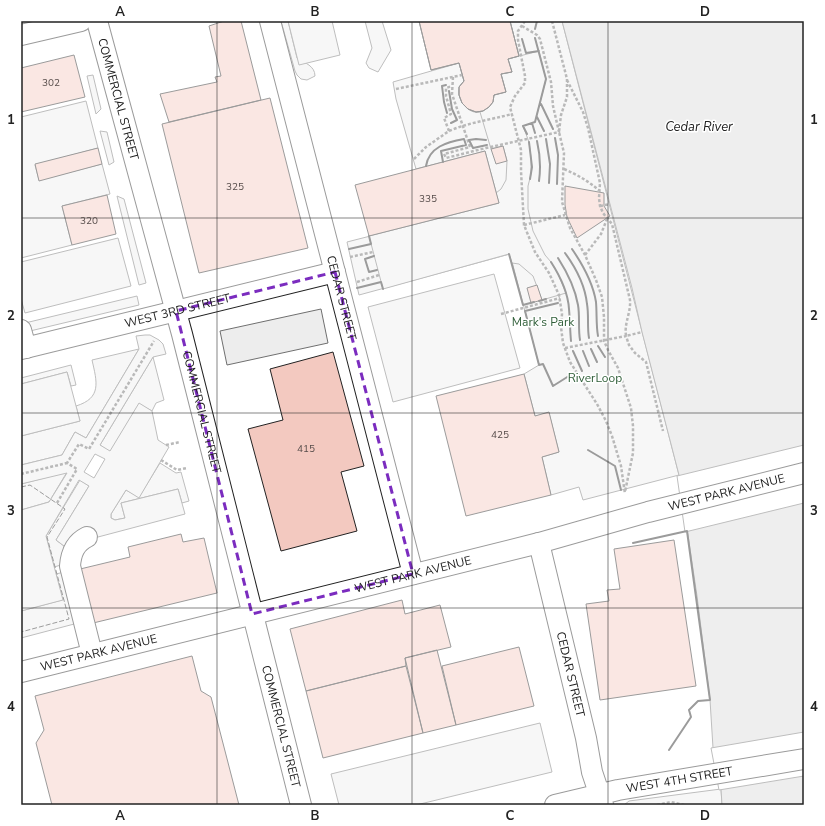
<svg xmlns="http://www.w3.org/2000/svg" width="825" height="826" font-family="'Nunito Sans',sans-serif">
	<style>
		.green { fill: #eee; stroke: #6f6f6f }
		.parking { fill: #ededed; stroke: #6f6f6f; fill-rule: evenodd }
		.water { fill: #d9d9d9; stroke: #6f6f6f }
		.pier { fill: #fff; stroke: #6f6f6f }
		.building { fill: #f3c9c0; stroke: #222 }
		.lines { fill: none; stroke-linecap: round; stroke-linejoin: round }
		.minor-casing { stroke: #222; stroke-width: 22 }
		.path { stroke: #646464; stroke-width: 2.5; stroke-dasharray: 3 2; stroke-linecap: butt }
		.minor { stroke: #fff; stroke-width: 20 }
		.fence { stroke: #222; stroke-width: 1; stroke-dasharray: 5 2; stroke-linecap: butt }
		.wall { stroke: #222; stroke-width: 2 }
		.marked { fill: none; stroke: #7b2cbf; stroke-width: 3; stroke-dasharray: 8 5; stroke-linejoin: round }
		.grid { fill: none; stroke: #222; stroke-width: 1; stroke-opacity: 0.55 }
		.labels { text-anchor: middle; stroke-width: 3; stroke-linejoin: round; paint-order: stroke }
		.number-label { font-size: 10px; fill: #564c4a }
		.street-label { font-size: 12px; fill: #222; stroke: #fff }
		.park-label { font-size: 12px; fill: #2f5e38; stroke: #fff }
		.water-label { font-size: 13px; font-style: italic; fill: #222; stroke: #fff }
		.neatline { fill: none; stroke: #222; stroke-width: 1.5 }
		.grid-label { font-size: 13px; text-anchor: middle; font-weight: bold; fill: #222 }
	</style>
	<rect width="100%" height="100%" fill="#fff"/>
	<path class="green" d="M281 21H288L297 58C305 63 315 66 315 76L307 80 301 79 297 75 295 71Z
		M365 21H382L391 50 378 72 369 68 366 63 372 48Z
		M510 21H562L679 475 583 500 579 487 551 495 542 457 559 452 549 413 535 416 524 374 539 365 510 254 359 295 347 242 499 203 485 151 416 169 396 99 393 82 459 63 464 81C462 83 461 84 460 86 455 98 468 115 480 112 489 110 499 98 505 92L501 74 511 72 508 59 519 56Z
		M93 75 101 109 96 114 87 76Z
		M100 131 107 132 114 162 109 165Z
		M117 196 124 199 146 283 139 285Z
		M137 296 139 305 30 331 25 323Z
		M139 349 86 438 75 432 62 455 21 465V436L80 421 76 406C102 398 97 382 92 360Z
		M153 357 164 400 156 403 152 411 139 404 110 452 100 445Z
		M71 365 76 385 71 386 67 372 21 384V378Z
		M160 463 176 473 181 472 189 501 182 503 178 489 121 503 125 518 115 520 111 518V514L126 490 139 497Z
		M67 472 49 502 21 510V484Z
		M80 480 89 486 56 540 64 546 68 563 54 567 46 536Z
		M64 572 78 623 21 638V611L62 600 56 574Z
		M721 789 722 805H624L629 801Z"/>
	<path class="parking" d="M288 21H332L340 55 299 65Z
		M539 51 546 79 535 122 523 126 529 142 531 157V174L528 186V209L533 231 545 255 551 262 558 274 566 293 542 300 533 276 519 264 512 263 509 254 383 289 369 236 499 203 496 193 501 189 506 180 507 161 503 146 491 149 480 112 489 107 494 95 505 92 501 74 511 72 508 59Z
		M86 101 98 148 35 165 39 180 102 164 110 194 62 206 72 245 21 258V117Z
		M118 238 131 286 25 313 21 299V262Z
		M494 274 520 368 393 402 368 307Z
		M321 309 328 343 227 365 220 331Z
		M145 335H150L159 340 163 344 166 354 153 357 100 445 110 451 139 403 152 411 158 440 169 447 139 498 126 490 111 514V518L115 520 125 518 121 503 178 489 185 514 64 546 56 540 89 486 79 480 46 536 63 600 21 611V510L49 502 67 473 21 484V465L62 455 75 432 86 438 139 349 136 336ZM95 454 105 459 94 478 84 472Z
		M67 372 80 421 21 436V384Z
		M540 723 552 772 416 805H339L331 774Z"/>
	<path class="water" d="M562 21H804V805H722L721 789 713 748 710 700 697 596 679 475 642 332 632 288Z"/>
	<path class="pier" d="M804 445V503L685 532 677 476Z
		M804 732V776L719 790 711 748Z"/>
	<path class="building" d="M224 21H241L261 100 169 122 160 94 217 82 215 77 221 76 209 26Z
		M419 21H510L519 56 508 59 512 72 501 74 506 92 494 95 493 102 489 107 483 111 476 112 468 109 462 103 459 95V87L464 81 459 63 431 70Z
		M419 21H510L519 56 508 59 512 72 501 74 506 92 494 95 493 102 489 107 483 111 476 112 468 109 462 103 459 95V87L464 81 459 63 431 70Z
		M74 55 85 97 21 112V68Z
		M270 98 308 248 199 273 162 124Z
		M503 146 507 161 496 164 491 149Z
		M98 148 102 164 39 181 35 164Z
		M485 151 499 203 369 236 355 185Z
		M565 186 604 193V206L610 216 577 238 567 217 565 205Z
		M107 195 116 234 72 245 62 206Z
		M537 285 542 300 531 303 527 288Z
		M333 352 364 466 341 472 357 531 281 551 248 429 283 420 270 369Z
		M524 374 535 416 549 412 559 452 542 457 551 495 466 516 436 396Z
		M181 534 183 542 204 538 217 593 89 624 76 570 130 557 128 547Z
		M674 540 696 686 600 700 586 604 609 601 607 590 620 589 614 549Z
		M402 600 405 614 440 605 451 647 405 658 406 666 306 691 290 629Z
		M519 647 534 706 456 725 442 666Z
		M437 650 456 725 423 733 405 658Z
		M192 656 201 691 211 697 239 805H52L36 743 44 730 35 696Z
		M406 666 423 733 323 758 306 691Z"/>
	<g class="lines">
		<g class="minor-casing">
			<g id="minor">
				<path id="s1" d="M97 21 182 334 301 805"/>
				<path id="s2" d="M270 21 413 574"/>
				<path d="M21 35 81 21"/>
				<path d="M21 330 26 348"/>
				<path id="s3" d="M21 349 335 272"/>
				<path d="M87 537C75 543 71 553 70 566L92 654"/>
				<path id="s4" d="M539 543 586 738 592 772 603 805"/>
				<path id="s5" d="M21 672 539 543 648 512 804 473"/>
				<path id="s6" d="M555 805 618 790 804 759"/>
			</g>
		</g>
		<path class="path" d="M525 21 518 31V40L525 76V83L515 96 510 107 521 150V171L524 225 535 252 549 273 559 295 562 314 561 327 563 343 570 362 597 404 606 421 612 436 621 466 625 494
			M552 21 567 79V97L561 115 559 132 564 153 562 202 570 228 585 255 596 280 602 297 604 317V341L608 350 618 368 631 408 633 426V453L625 492
			M453 77 452 94 470 147 444 154 446 158 486 148 559 132 553 106 551 82 540 39 537 35 522 26
			M567 80 583 112 588 128 600 183 599 198 600 206 603 213 612 224 630 300C631 313 624 323 626 336L642 332
			M396 89 462 75
			M449 131C470 122 490 120 512 114
			M414 159 426 147 449 131 444 118 451 114 446 96V88L452 86
			M564 169C578 175 588 181 600 191
			M600 206 610 204
			M524 225 565 215
			M585 255 601 234 607 219
			M350 257 373 252
			M357 282 379 275
			M501 314 560 298
			M565 348 626 336 629 345 635 353 646 362 663 431
			M166 445 180 442
			M161 460 177 470 187 468
			M21 474 67 463
			M57 503 77 469 67 463 79 444 89 449 154 341
			M657 805 671 802 684 805"/>
		<use href="#minor" class="minor"/>
		<path class="fence" d="M21 487 30 485 65 509 47 537 69 619 21 632"/>
		<path class="wall" d="M535 29 537 21
			M522 39 526 53 539 51
			M446 85 442 86 444 102 447 113
			M449 91 452 109 457 120 451 123
			M541 104 553 129
			M537 117 544 131
			M532 123 535 133
			M527 134 523 126 535 122 546 79 535 38
			M555 138 558 155 557 184
			M546 139 550 164 549 183
			M486 140 476 139 469 140 473 148 487 145
			M537 141C540 154 541 167 539 181
			M529 142 532 167 530 179
			M426 166C429 147 447 142 464 139L466 145 441 151 443 162
			M349 249 371 244 369 236
			M572 249C583 265 593 283 596 302 597 314 596 325 598 336
			M565 253C576 268 585 285 587 304 589 315 587 327 589 338
			M509 254 523 305 534 302
			M374 256 365 259 369 272 377 270
			M558 258C567 272 575 288 578 305 580 316 578 328 580 340
			M551 262C560 276 568 292 569 309 570 320 570 330 571 341
			M357 288 381 282 383 289
			M539 301 546 299
			M558 303 525 311 539 365 543 364 553 386 572 374
			M598 346 605 357
			M591 349 597 362
			M573 351 582 371
			M583 351 589 366
			M588 450 615 466 621 490
			M633 543 687 531 710 700 698 701 689 710 691 717 669 750"/>
	</g>
	<path d="M0 0H825V826H0ZM335 272 413 574 252 614 176 311Z" fill="#fff" fill-opacity=".55" fill-rule="evenodd"/>
	<path class="marked" d="M335 272 413 574 252 614 176 311Z"/>
	<path class="grid" d="M217 21V805M412 21V805M608 21V805M21 218H804M21 413H804M21 608H804"/>
	<g class="labels">
		<g class="number-label">
			<text x="51" y="86">302</text>
			<text x="235" y="190">325</text>
			<text x="428" y="202">335</text>
			<text x="89" y="224">320</text>
			<text x="500" y="438">425</text>
			<text x="306" y="452">415</text>
		</g>
		<g class="street-label">
			<text dy="4" stroke="none"><textPath href="#s1" startOffset="81">COMMERCIAL STREET</textPath></text>
			<text dy="4" stroke="none"><textPath href="#s2" startOffset="286">CEDAR STREET</textPath></text>
			<text dy="4" stroke="none"><textPath href="#s3" startOffset="161">WEST 3RD STREET</textPath></text>
			<text dy="4" stroke="none"><textPath href="#s1" startOffset="405">COMMERCIAL STREET</textPath></text>
			<text dy="4" stroke="none"><textPath href="#s5" startOffset="728">WEST PARK AVENUE</textPath></text>
			<text dy="4" stroke="none"><textPath href="#s5" startOffset="404">WEST PARK AVENUE</textPath></text>
			<text dy="4" stroke="none"><textPath href="#s5" startOffset="80">WEST PARK AVENUE</textPath></text>
			<text dy="4" stroke="none"><textPath href="#s4" startOffset="135">CEDAR STREET</textPath></text>
			<text dy="4" stroke="none"><textPath href="#s1" startOffset="729">COMMERCIAL STREET</textPath></text>
			<text dy="4" stroke="none"><textPath href="#s6" startOffset="127">WEST 4TH STREET</textPath></text>
		</g>
		<g class="park-label">
			<text x="543" y="326">Mark's Park</text>
			<text x="595" y="382">RiverLoop</text>
		</g>
		<g class="water-label">
			<text x="699" y="131">Cedar River</text>
		</g>
	</g>
	<rect width="825" height="826" fill="none" stroke="#ffffff" stroke-width="44"/>
	<rect x="22" y="22" width="781" height="782" class="neatline"/>
	<g class="grid-label">
		<text x="120" y="16">A</text>
		<text x="315" y="16">B</text>
		<text x="510" y="16">C</text>
		<text x="705" y="16">D</text>
		<text x="11" y="124">1</text>
		<text x="814" y="124">1</text>
		<text x="11" y="320">2</text>
		<text x="814" y="320">2</text>
		<text x="11" y="515">3</text>
		<text x="814" y="515">3</text>
		<text x="11" y="711">4</text>
		<text x="814" y="711">4</text>
		<text x="120" y="820">A</text>
		<text x="315" y="820">B</text>
		<text x="510" y="820">C</text>
		<text x="705" y="820">D</text>
	</g>
</svg>
